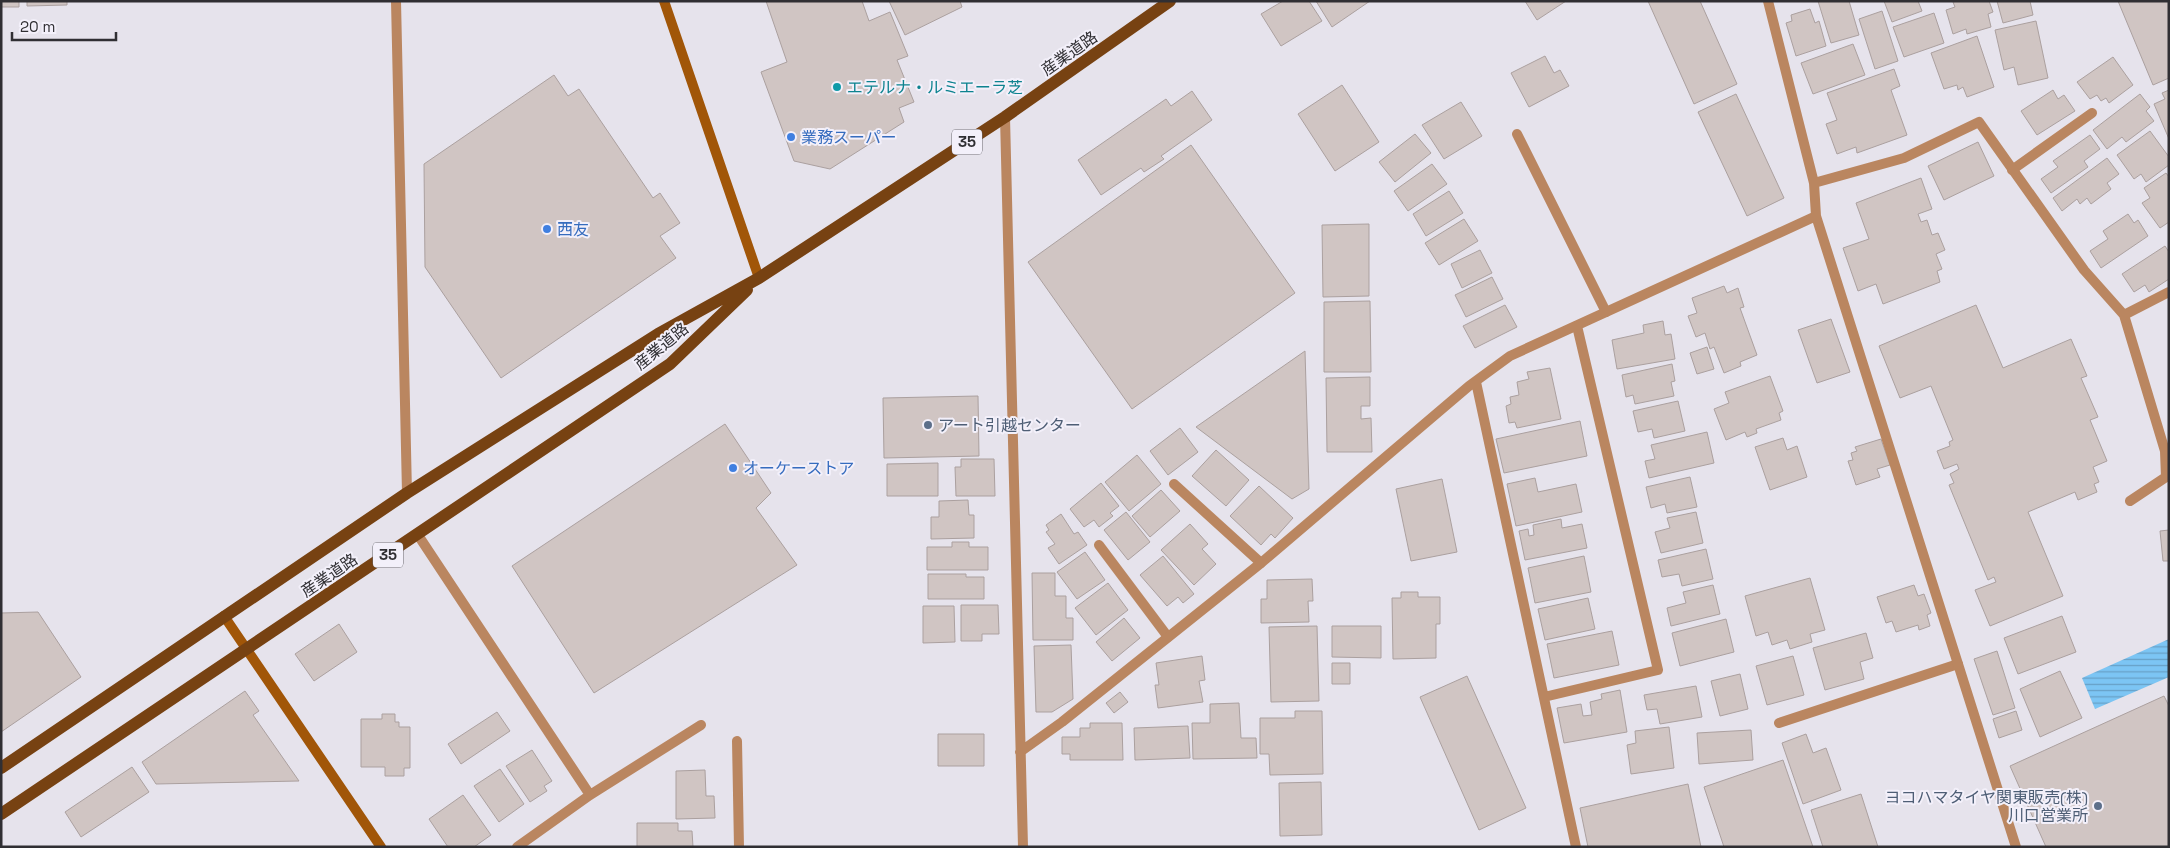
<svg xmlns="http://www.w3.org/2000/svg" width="2170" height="848" font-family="'Space Grotesk','Noto Sans JP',sans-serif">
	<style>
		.water { fill: url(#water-rules) }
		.building { fill: #d0c5c3; stroke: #aba09f }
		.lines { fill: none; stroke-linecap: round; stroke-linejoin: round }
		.lane { stroke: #ba8660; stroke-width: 10 }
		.street { stroke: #ba8660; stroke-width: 10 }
		.secondary { stroke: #a15608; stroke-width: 10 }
		.primary { stroke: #774212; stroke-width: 12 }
		.culture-dot { fill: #0f9aa8; stroke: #f3f0fa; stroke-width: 2 }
		.shop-dot { fill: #3f7fe0; stroke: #f3f0fa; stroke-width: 2 }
		.service-dot { fill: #5c6f8a; stroke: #f3f0fa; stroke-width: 2 }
		.labels { text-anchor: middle; stroke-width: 4; stroke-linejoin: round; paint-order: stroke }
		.shield { fill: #f3f0fa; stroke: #6a696f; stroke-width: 1 }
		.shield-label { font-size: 15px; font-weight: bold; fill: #302f33 }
		.street-label { font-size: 16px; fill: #302f33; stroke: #f3f0fa }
		.culture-label { font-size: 16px; fill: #0d838f; stroke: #f3f0fa; text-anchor: start }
		.shop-label { font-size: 16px; fill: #366cbe; stroke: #f3f0fa; text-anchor: start }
		.service-label { font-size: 16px; fill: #4e5e75; stroke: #f3f0fa; text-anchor: start }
	</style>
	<defs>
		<pattern id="water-rules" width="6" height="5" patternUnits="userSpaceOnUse" patternTransform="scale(1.25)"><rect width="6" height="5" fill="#7cc5f4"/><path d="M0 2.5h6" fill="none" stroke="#66a0c6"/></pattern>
	</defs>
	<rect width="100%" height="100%" fill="#e6e3ec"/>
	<path class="water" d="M2169 639V677L2095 709 2082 678Z"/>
	<path class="building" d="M1 1H19V7H1Z
		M27 1H67V5L27 6Z
		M766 1H862L869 21 890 12 908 56 897 60 914 102 899 108 904 122 830 169 794 161 761 72 787 62Z
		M889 1H960L962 7 905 35Z
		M1283 1H1309L1322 21 1281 46 1261 14Z
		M1316 1H1370L1332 27Z
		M1525 1H1566L1537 20Z
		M1648 1H1700L1737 84 1694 104Z
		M1818 1H1849L1859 35 1831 43Z
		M1884 1H1918L1922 11 1892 22Z
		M1957 1H1989L1993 12 1988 14 1991 27 1967 34 1966 29 1953 34 1946 10 1955 7 1953 2Z
		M1997 1H2030L2033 15 2003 23Z
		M2118 1H2169V78L2153 85Z
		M1810 9 1815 23 1819 21 1826 46 1796 56 1786 23 1792 21 1791 15Z
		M1882 11 1898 61 1875 69 1859 19Z
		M1934 13 1944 43 1904 57 1893 27Z
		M2036 21 2048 78 2018 85 2014 67 2004 70 1995 30Z
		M1977 36 1994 87 1967 97 1963 87 1958 90 1957 85 1944 89 1931 53Z
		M1853 44 1865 75 1813 94 1801 63Z
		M1545 56 1554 73 1560 70 1569 86 1529 107 1511 73Z
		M2113 57 2133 85 2109 103 2106 98 2101 101 2097 95 2090 99 2077 82Z
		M1894 69 1900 86 1891 90 1907 135 1857 153 1856 147 1837 154 1826 124 1837 120 1827 93Z
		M554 75 568 96 579 89 653 198 660 193 680 223 660 236 676 258 501 378 425 267 424 164Z
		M1342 85 1379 142 1335 171 1298 114Z
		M2053 90 2058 99 2064 95 2075 111 2037 135 2021 111Z
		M2169 90V139L2154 104 2165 99 2162 93Z
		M1192 91 1212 120 1161 156 1164 159 1144 172 1141 168 1101 195 1078 160 1166 99 1171 106Z
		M1736 94 1784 198 1747 216 1698 112Z
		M2140 94 2150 107 2146 111 2154 121 2126 142 2122 137 2107 149 2093 130Z
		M1461 102 1482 136 1444 159 1422 125Z
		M2150 131 2169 157V165L2146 182 2141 174 2134 179 2117 155Z
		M1415 134 1431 153 1395 182 1379 162Z
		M2090 135 2100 149 2084 161 2088 167 2051 193 2041 179 2058 167 2053 161Z
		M1978 142 1994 176 1944 200 1928 166Z
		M1191 145 1295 293 1132 409 1028 262Z
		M2107 158 2119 174 2107 183 2111 189 2091 204 2087 198 2080 204 2077 199 2062 211 2053 198Z
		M1432 164 1447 184 1408 211 1394 191Z
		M2166 173 2169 177V222L2160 228 2142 203 2150 198 2144 188Z
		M1921 178 1932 209 1918 214 1921 222 1927 220 1932 235 1938 233 1945 250 1936 254 1942 269 1937 271 1940 282 1883 304 1876 284 1858 291 1843 248 1869 239 1856 203Z
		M1449 191 1463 213 1426 236 1413 214Z
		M2128 214 2134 223 2138 220 2148 236 2101 268 2090 251 2108 239 2103 231Z
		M1464 219 1478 241 1439 265 1425 243Z
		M1369 224V296L1323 297 1322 225Z
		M2165 246 2169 252V279L2149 292 2145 285 2134 292 2122 274Z
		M1480 250 1492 273 1462 288 1451 264Z
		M1492 277 1503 299 1466 317 1455 295Z
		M1724 286 1727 293 1738 288 1744 307 1740 308 1757 355 1740 362 1741 366 1724 373 1714 347 1710 349 1705 333 1696 337 1688 316 1697 313 1692 298Z
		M1370 301 1371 372H1324V302Z
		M1505 305 1517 327 1475 348 1463 326Z
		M1976 305 2003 368 2071 339 2087 376 2081 378 2098 417 2090 420 2107 461 2093 467 2099 482 2094 484 2097 492 2078 500 2075 492 2028 512 2063 596 1990 626 1975 590 1996 582 1994 577 1988 580 1949 485 1954 483 1950 474 1959 469 1957 464 1944 469 1937 451 1950 446 1949 442 1953 440 1931 386 1900 398 1879 346Z
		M1831 319 1850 372 1817 383 1798 330Z
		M1663 321 1665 335 1671 334 1675 359 1617 369 1612 340 1644 333 1643 325Z
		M1707 347 1714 369 1697 374 1690 353Z
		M1305 351 1309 489 1292 499 1196 427Z
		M1672 364 1675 381 1671 382 1674 396 1635 404 1633 395 1626 397 1622 375Z
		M1550 368 1561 419 1517 428 1515 422 1509 423 1506 406 1511 404 1510 397 1519 395 1517 382 1529 379 1527 372Z
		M1770 376 1783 411 1779 413 1781 420 1756 429 1757 433 1747 437 1745 432 1726 440 1714 409 1729 403 1725 392Z
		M1370 377V406H1361V419L1371 418 1372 452H1327L1326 378Z
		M978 396 979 456 884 458 883 398Z
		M1678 401 1685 431 1654 438 1652 429 1638 432 1633 411Z
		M1580 421 1587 456 1504 473 1496 439Z
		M725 424 771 493 756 508 797 565 594 693 512 566Z
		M1180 428 1198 452 1168 475 1150 451Z
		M1707 432 1714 463 1649 478 1645 461 1655 459 1651 445Z
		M1783 438 1787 450 1797 446 1807 477 1770 490 1755 447Z
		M1881 439 1890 465 1877 469 1880 477 1856 485 1848 461 1853 460 1851 453 1857 451 1855 447Z
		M1216 450 1249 480 1226 506 1192 476Z
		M1137 455 1161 484 1129 511 1105 482Z
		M961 459H994L995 496H956L955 467H961Z
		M938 463V496H887V464Z
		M1690 477 1697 507 1667 513 1665 504 1651 508 1646 487Z
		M1535 478 1538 492 1576 484 1582 512 1516 526 1507 484Z
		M1442 479 1457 552 1411 561 1396 489Z
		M1101 483 1119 506 1110 513 1113 516 1099 527 1094 520 1084 527 1070 509Z
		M1259 486 1293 518 1275 538 1271 534 1261 545 1230 516Z
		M1161 490 1180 511 1150 537 1132 516Z
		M968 500 969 515H974V538L931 539V517H939V501Z
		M1126 512 1150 542 1128 560 1104 530Z
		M1696 512 1703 543 1661 553 1655 532 1670 528 1667 518Z
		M1061 514 1074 534 1078 532 1087 545 1059 564 1048 548 1055 544 1046 532 1049 530 1046 525Z
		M1561 519 1562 528 1582 524 1587 548 1525 560 1519 531 1528 529 1529 536 1534 535 1533 525Z
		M1190 524 1208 544 1202 549 1216 564 1194 585 1161 550Z
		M2169 530V561H2163L2160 531Z
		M952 542H969V547H988V570H927V547H952Z
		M1706 549 1713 579 1682 586 1679 574 1662 577 1658 560Z
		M1085 552 1105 580 1077 599 1057 572Z
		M1163 556 1194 594 1183 603 1178 597 1167 606 1140 575Z
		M1584 556 1591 592 1535 603 1528 568Z
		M1032 573H1055V596H1066V618H1073V640H1033Z
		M928 574H966V577H984V599H928Z
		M1810 578 1825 630 1810 634 1812 642 1790 649 1787 640 1772 645 1768 632 1756 636 1745 596Z
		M1312 579 1313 601H1308L1309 622 1261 623V599H1267V580Z
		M1108 583 1128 610 1096 635 1075 608Z
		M1713 585 1720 614 1671 626 1667 608 1686 603 1683 592Z
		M1914 585 1918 596 1924 594 1931 613 1927 615 1930 626 1919 630 1918 625 1896 632 1892 621 1886 623 1877 597Z
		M1401 592H1418V597H1440V624H1436V658L1393 659 1392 598H1401Z
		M1588 598 1595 629 1545 640 1538 609Z
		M961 605H998L999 634H982V641H961Z
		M923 606H954L955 642 923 643Z
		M38 612 81 677 1 732V613Z
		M2062 616 2076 652 2018 674 2004 638Z
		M1124 618 1140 638 1112 661 1096 642Z
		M1726 619 1734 652 1680 666 1672 633Z
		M339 624 357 652 314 681 295 654Z
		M1317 626 1319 701 1271 702 1269 627Z
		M1332 626H1381V658L1332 657Z
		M1612 631 1619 665 1554 678 1547 644Z
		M1866 633 1873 658 1860 662 1864 679 1825 690 1813 648Z
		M1071 645 1073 699 1052 712H1036L1034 646Z
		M1997 651 2015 708 1993 715 1974 659Z
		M1202 656 1205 680 1199 681 1203 702 1158 708 1155 685H1159L1156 663Z
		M1793 656 1804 695 1767 705 1756 666Z
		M1332 663H1350V684H1332Z
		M2060 671 2082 718 2040 737 2020 689Z
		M1740 674 1748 709 1720 716 1711 681Z
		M1467 676 1526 808 1479 830 1420 697Z
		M1696 686 1702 717 1660 724 1657 709 1647 710 1644 695Z
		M1620 690 1627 732 1564 743 1557 708 1581 704 1583 716 1592 715 1590 702 1602 699 1601 694Z
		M245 691 259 711 253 715 299 781 156 784 142 762Z
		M1120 692 1128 702 1114 713 1106 703Z
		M2164 696 2169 706V847H2046L2010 766Z
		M1239 703 1241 738H1256L1257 758 1193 759 1192 723H1210V704Z
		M1295 711H1322L1323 774 1270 775 1269 754H1260V718H1295Z
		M2016 711 2022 730 1999 738 1993 719Z
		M497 712 510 731 461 764 448 744Z
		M382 714H395V722H399V727H410V768H404V776H385V767H361V719H382Z
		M1090 723H1122L1123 760H1070V754H1062V737H1080V728H1090Z
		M1188 726 1190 758 1135 760 1134 728Z
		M1669 727 1674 768 1631 774 1627 745 1636 743 1635 731Z
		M1751 730 1753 760 1699 764 1697 733Z
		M938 734H984V766H938Z
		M1806 734 1813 753 1826 748 1841 790 1803 804 1782 743Z
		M532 750 552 781 544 786 547 791 530 802 506 766Z
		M1783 760 1813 847H1724L1704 787Z
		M132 767 149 792 81 837 65 812Z
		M500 769 524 804 499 822 474 786Z
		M705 770 706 796H714L715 818 676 819V771Z
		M1321 782 1322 835 1280 836 1279 783Z
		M1688 784 1701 847H1588L1580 808Z
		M1861 794 1878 847H1823L1811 810Z
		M463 795 491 835 474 847H448L429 819Z
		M637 823H678V831H692L693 847H637Z"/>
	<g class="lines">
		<path class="lane" d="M1517 134 1606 312
			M2012 170 2092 113
			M1174 484 1261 563
			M1099 545 1168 637
			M1779 723 1958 664"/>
		<path class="street" d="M396 1 407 493
			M1768 1 1814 183 1816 216 2016 847
			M1005 117 1023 847
			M1814 183 1904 158 1979 122 2084 270 2124 315 2165 451 2166 477 2130 501
			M2124 315 2169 292
			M1476 382 1576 847
			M418 535 590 795
			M1544 697 1658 670 1577 326
			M737 741 739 847
			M1020 752 1062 722 1261 563 1469 386 1510 356 1816 216
			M517 847 590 795 701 725"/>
		<path class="secondary" d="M664 1 759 278
			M224 616 381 847"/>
		<path class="primary" d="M1 768 407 493 658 334 759 278 1005 117 1170 1
			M1 814 670 364 747 290"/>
	</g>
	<circle class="culture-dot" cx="837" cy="87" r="5"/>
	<g class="shop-dot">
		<circle cx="791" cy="137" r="5"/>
		<circle cx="547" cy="229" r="5"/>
		<circle cx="733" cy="468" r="5"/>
	</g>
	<g class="service-dot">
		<circle cx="928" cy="425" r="5"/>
		<circle cx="2098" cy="806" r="5"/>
	</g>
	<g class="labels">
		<g class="shield">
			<rect x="952" y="129.5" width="30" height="25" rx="4"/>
			<rect x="373" y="542.5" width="30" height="25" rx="4"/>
		</g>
		<g class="shield-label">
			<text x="967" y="147">35</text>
			<text x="388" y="560">35</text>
		</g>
		<g class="street-label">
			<text transform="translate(1069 53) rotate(-35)" y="6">産業道路</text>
			<text transform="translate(661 346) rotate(-39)" y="6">産業道路</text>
			<text transform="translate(329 575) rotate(-34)" y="6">産業道路</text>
		</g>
		<g class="culture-label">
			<text x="847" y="93">エテルナ・ルミエーラ芝</text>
		</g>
		<g class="shop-label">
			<text x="801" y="143">業務スーパー</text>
			<text x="557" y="235">西友</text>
			<text x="743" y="474">オーケーストア</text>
		</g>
		<g class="service-label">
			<text x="938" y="431">アート引越センター</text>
			<text x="2088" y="803" text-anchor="end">ヨコハマタイヤ関東販売(株)<tspan x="2088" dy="18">川口営業所</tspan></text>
		</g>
	</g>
	<rect width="2170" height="848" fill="none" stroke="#302f33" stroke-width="5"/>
	<path d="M12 32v8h104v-8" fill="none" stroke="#302f33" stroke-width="2.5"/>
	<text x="20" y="32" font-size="15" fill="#302f33" stroke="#f3f0fa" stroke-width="4" paint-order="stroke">20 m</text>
</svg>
